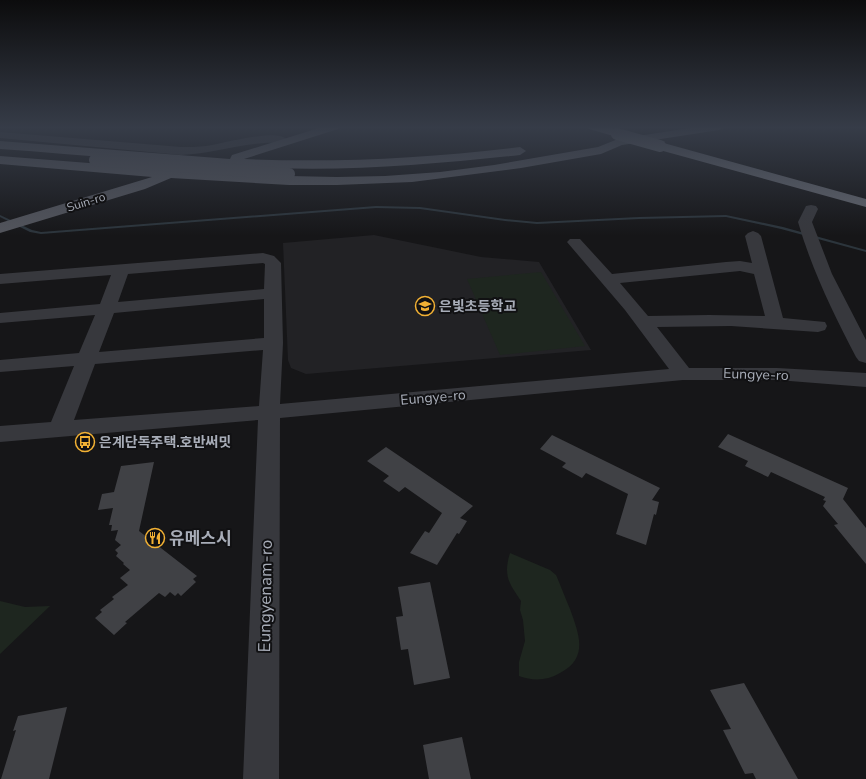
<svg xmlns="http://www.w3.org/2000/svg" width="866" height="779" font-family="'Nunito Sans','Noto Sans KR',sans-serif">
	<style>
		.built { fill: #222225 }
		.green { fill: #1e261f }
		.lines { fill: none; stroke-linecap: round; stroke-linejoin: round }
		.stream { fill: #2c353c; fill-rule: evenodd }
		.building { fill: #404145 }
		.minor { fill: #37383d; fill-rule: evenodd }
		.major { fill: #53555c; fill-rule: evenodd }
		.highway { fill: #63666e; fill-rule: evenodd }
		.major-bridge { stroke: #53555c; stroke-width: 12 }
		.highway-bridge { stroke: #63666e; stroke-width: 12 }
		.labels { text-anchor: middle; stroke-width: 4; stroke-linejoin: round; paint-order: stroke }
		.far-street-label { font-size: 12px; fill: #a8adb8; stroke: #111113 }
		.poi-label { font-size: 14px; font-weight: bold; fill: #a8adb8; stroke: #111113; text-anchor: start }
		.street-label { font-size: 14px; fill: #a8adb8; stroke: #111113 }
		.near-poi-label { font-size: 17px; font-weight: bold; fill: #a8adb8; stroke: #111113; text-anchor: start }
		.near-street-label { font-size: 17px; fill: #a8adb8; stroke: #111113 }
	</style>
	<rect width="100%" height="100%" fill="#161618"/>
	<path class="built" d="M374 235 481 257 539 262 591 350 306 374 291 368 288 360 283 243Z"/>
	<path class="green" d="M541 272 585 346 500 355 467 279Z
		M510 553 550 570 556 575C561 586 565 598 570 609 579 634 589 658 560 673 546 681 533 681 519 676V662L525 641 523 620 520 610 521 601C509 583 503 576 510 553Z
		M0 601 25 607 50 606 0 654Z"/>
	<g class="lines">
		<path class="stream" d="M376 206 420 207 505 219 537 222 639 217 726 215 783 227 866 250V252L781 229 726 217 639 219 537 224 505 221 420 209 376 208 41 234 30 232 0 217V215L32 230 41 232Z"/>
	</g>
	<path class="building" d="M728 434 848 488 843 499 866 528V564L834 525 838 524 823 506 826 501 823 500 825 497 771 472 768 477 745 466 748 461 718 447Z
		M552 435 660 488 652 500 659 502 656 515 654 514 646 545 616 534 628 494 586 473 582 478 562 467 566 463 540 449Z
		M386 447 473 506 460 518 467 521 459 534 457 533 437 565 410 553 425 531 429 533 442 513 405 487 399 492 383 481 389 476 367 461Z
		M154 462 139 531 197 576 193 579 196 582 181 596 178 593 175 596 170 592 165 597 159 593 125 622 127 623 114 635 95 618 102 612 100 610 114 599 112 597 128 585 120 578 130 570 123 564 124 563 116 556 118 553 115 550 121 545 115 540 118 530 111 531 112 525H109L113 508 98 510 102 494 114 492 121 466Z
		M430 582 450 678 414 685 408 649 401 650 396 617 403 616 398 587Z
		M744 683 798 779H756L753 773 745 774 723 730 731 729 710 690Z
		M67 707 49 779H1L16 730 13 731 18 716Z
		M462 737 471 779H429L423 745Z"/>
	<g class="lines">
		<path class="minor" d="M0 132 181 147C189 147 198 147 206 146 220 144 277 128 286 139 281 145 272 142 265 143 237 145 210 154 181 155L0 138Z
			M811 205 816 206 818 209 812 222 832 274 866 340V363L859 361 856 357C833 313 812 270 798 222L806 206Z
			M753 231 758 233 761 236 783 318 825 322 827 326 825 330 818 332 731 326 657 327 689 368H777L866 373V387L777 380H683L280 418 279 779H243L258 420 0 442V426L51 422 74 366 0 372V360L79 353 95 315 0 323V313L100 304 111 275 0 284V274L263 253 274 256 281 263 283 343 280 404 669 369 625 310 567 242 570 239H580L612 274 726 262 740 261 752 263 745 236 748 233ZM263 263 265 264 264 289 118 302 128 274ZM740 271 754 274 765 316 709 315 648 316 620 283ZM264 299V338L99 352 114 313ZM263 350 259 406 74 420 95 364Z"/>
		<path class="major" d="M322 127H340L338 129 244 159C337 163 428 158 520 147L526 151 520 155C437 164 355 171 272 168 181 166 91 155 0 149V141L230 159 232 155Z
			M697 127H725L719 130 622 145 601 154 521 168 412 182 337 185H289L171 178 145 189 0 233V223L152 177 0 164V156L241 175 337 177 385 176 440 172 494 165 598 147 618 139Z"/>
		<path class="highway" d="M587 127C598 127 616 125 623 134L617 137 589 129Z
			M660 142 866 199V207L656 149 654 146Z"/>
		<path class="major-bridge" d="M95 160 289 174"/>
		<path class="highway-bridge" d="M617 134 660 146"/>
	</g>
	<linearGradient id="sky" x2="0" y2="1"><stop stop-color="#0c0c0d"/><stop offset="0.54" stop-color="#363c48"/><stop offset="1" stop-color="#363c48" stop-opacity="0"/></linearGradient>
	<rect width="866" height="236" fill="url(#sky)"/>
	<defs>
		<g id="school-ring" transform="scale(1)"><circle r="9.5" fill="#111113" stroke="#f2b134" stroke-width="1.5"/><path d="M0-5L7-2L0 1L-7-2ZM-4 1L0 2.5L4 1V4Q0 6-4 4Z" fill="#f2b134"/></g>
		<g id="bus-ring" transform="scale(1)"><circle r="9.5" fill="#111113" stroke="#f2b134" stroke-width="1.5"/><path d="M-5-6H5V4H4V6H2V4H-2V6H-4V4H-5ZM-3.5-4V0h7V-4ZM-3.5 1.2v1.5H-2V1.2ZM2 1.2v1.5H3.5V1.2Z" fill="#f2b134"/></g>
		<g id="restaurant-ring" transform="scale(1)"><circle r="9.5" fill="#111113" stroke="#f2b134" stroke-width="1.5"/><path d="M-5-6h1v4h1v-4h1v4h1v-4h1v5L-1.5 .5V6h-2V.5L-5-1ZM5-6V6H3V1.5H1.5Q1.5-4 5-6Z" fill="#f2b134"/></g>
	</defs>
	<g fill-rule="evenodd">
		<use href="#school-ring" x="425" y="306"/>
		<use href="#bus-ring" x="85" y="442"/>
		<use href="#restaurant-ring" x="155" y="538"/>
	</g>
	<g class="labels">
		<g class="far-street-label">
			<text transform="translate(86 202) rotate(-17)" y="4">Suin-ro</text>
		</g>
		<g class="poi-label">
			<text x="439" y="311">은빛초등학교</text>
			<text x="99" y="447">은계단독주택.호반써밋</text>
		</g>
		<g class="street-label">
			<text transform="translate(756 374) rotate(2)" y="5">Eungye-ro</text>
			<text transform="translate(433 397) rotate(-5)" y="5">Eungye-ro</text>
		</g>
		<g class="near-poi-label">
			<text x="169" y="544">유메스시</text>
		</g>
		<g class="near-street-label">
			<text transform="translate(265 596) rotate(-89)" y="6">Eungyenam-ro</text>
		</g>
	</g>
</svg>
